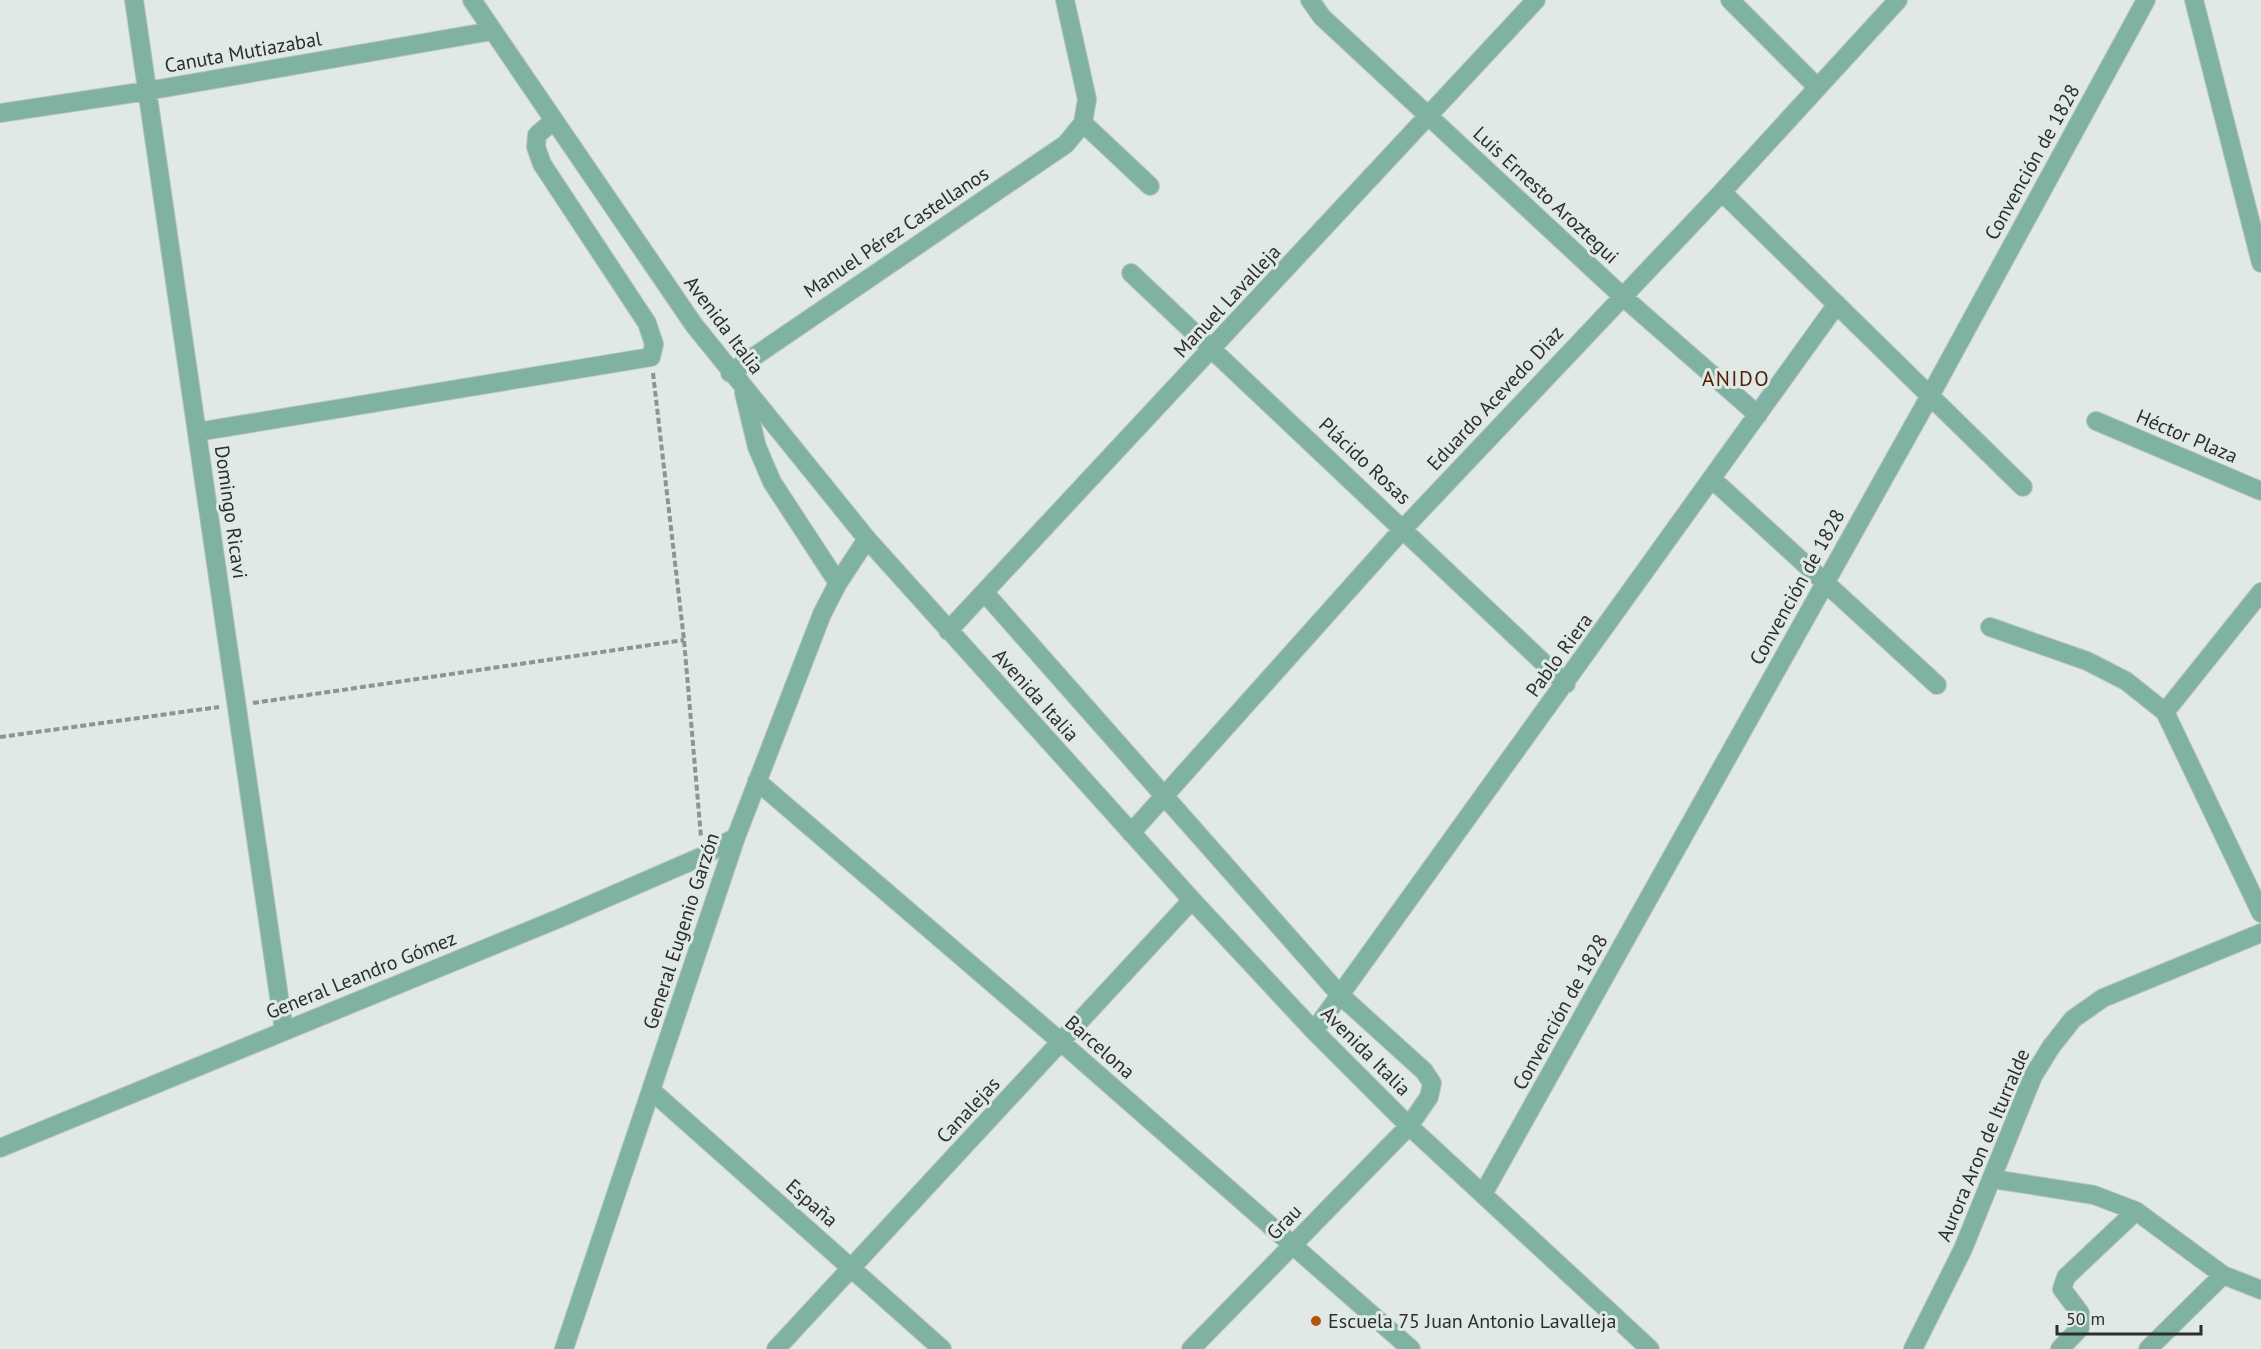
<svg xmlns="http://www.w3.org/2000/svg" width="2261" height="1349" font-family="'PT Sans',sans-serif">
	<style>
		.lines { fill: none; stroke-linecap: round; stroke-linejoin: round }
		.minor-casing { stroke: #bcc4c1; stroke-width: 20 }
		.path { stroke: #8d9491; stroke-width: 4; stroke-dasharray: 6 3; stroke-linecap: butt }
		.minor { stroke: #7fb2a2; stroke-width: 18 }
		.poi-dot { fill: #b3530d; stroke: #e0e9e6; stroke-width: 2 }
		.labels { text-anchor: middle; stroke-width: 6; stroke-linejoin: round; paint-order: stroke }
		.street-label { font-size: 20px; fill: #2b2f2e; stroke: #e0e9e6 }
		.poi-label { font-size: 20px; fill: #2b2f2e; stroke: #e0e9e6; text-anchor: start }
		.neighbourhood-label { font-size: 21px; letter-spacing: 1.5px; fill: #4f2102; stroke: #e0e9e6 }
	</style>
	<rect width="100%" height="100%" fill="#e0e9e6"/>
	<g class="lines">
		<g class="minor-casing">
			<path id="minor" d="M134 0 284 1031
				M472 0 694 325 867 539 1192 900 1314 1031 1409 1126 1650 1349
				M1310 0 1322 17 1622 296 1758 415
				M1730 0 1817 87
				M2194 0 2261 263
				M0 113 147 91 492 31
				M1083 123 1150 186
				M1722 192 2023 487
				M1131 273 1566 684
				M730 373 1066 144 1083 123 1087 99 1065 0
				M744 393 757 447 772 482 838 583
				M2096 421 2261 491
				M197 432 651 357 654 344 647 323 542 164 536 147 537 135 553 121
				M1712 479 1937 685
				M985 593 1340 995 1424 1071 1432 1083 1429 1097 1409 1126 1191 1349
				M1990 627 2087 661 2126 681 2165 712 2261 913
				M948 631 1536 0
				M2165 712 2261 592
				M757 781 1061 1042 1411 1349
				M1131 833 1403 529 1722 192 1898 0
				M1314 1031 1837 304
				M652 1091 942 1349
				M0 1148 560 918 703 856 736 837
				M1993 1179 2094 1195 2136 1211 2223 1275 2261 1290
				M1483 1194 1931 394 2146 0
				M564 1349 736 837 822 614 838 583 867 539
				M776 1349 1192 900
				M1913 1349 1963 1249 2033 1076 2051 1047 2073 1019 2103 998 2261 933
				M2060 1349 2080 1328V1313L2062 1289 2066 1277 2136 1211
				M2148 1349 2223 1275"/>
		</g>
		<path class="path" d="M653 373 684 640 701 837
			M253 703 684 640
			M0 737 219 707"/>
		<use href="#minor" class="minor"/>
	</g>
	<circle class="poi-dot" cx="1316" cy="1321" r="6"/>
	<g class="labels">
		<g class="street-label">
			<text transform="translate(243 52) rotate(-10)" y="7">Canuta Mutiazabal</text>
			<text transform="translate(2032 162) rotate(-61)" y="7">Convención de 1828</text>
			<text transform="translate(1546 195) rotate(43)" y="7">Luis Ernesto Aroztegui</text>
			<text transform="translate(896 232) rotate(-34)" y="7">Manuel Pérez Castellanos</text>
			<text transform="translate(1227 301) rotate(-47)" y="7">Manuel Lavalleja</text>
			<text transform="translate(724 325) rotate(53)" y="7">Avenida Italia</text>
			<text transform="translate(1495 398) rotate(-47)" y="7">Eduardo Acevedo Diaz</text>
			<text transform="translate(2187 436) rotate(23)" y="7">Héctor Plaza</text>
			<text transform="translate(1365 461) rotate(43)" y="7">Plácido Rosas</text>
			<text transform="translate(231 512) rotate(82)" y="7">Domingo Ricavi</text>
			<text transform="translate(1797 587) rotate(-61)" y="7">Convención de 1828</text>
			<text transform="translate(1559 655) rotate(-54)" y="7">Pablo Riera</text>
			<text transform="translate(1036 695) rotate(48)" y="7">Avenida Italia</text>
			<text transform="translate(681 931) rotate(-72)" y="7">General Eugenio Garzón</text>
			<text transform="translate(361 975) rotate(-22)" y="7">General Leandro Gómez</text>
			<text transform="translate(1560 1012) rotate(-61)" y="7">Convención de 1828</text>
			<text transform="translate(1100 1047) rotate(41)" y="7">Barcelona</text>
			<text transform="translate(1366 1051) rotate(45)" y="7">Avenida Italia</text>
			<text transform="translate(968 1110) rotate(-47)" y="7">Canalejas</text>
			<text transform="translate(1983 1145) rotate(-67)" y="7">Aurora Aron de Iturralde</text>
			<text transform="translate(812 1203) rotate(41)" y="7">España</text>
			<text transform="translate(1284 1222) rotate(-46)" y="7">Grau</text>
		</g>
		<g class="poi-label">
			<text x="1328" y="1328">Escuela 75 Juan Antonio Lavalleja</text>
		</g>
		<g class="neighbourhood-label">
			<text x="1736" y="386">ANIDO</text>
		</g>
	</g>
	<path d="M2057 1325v9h144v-9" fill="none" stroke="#2b2f2e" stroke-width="3"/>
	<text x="2066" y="1325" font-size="18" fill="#2b2f2e" stroke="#e0e9e6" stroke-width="4.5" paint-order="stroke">50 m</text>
</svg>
